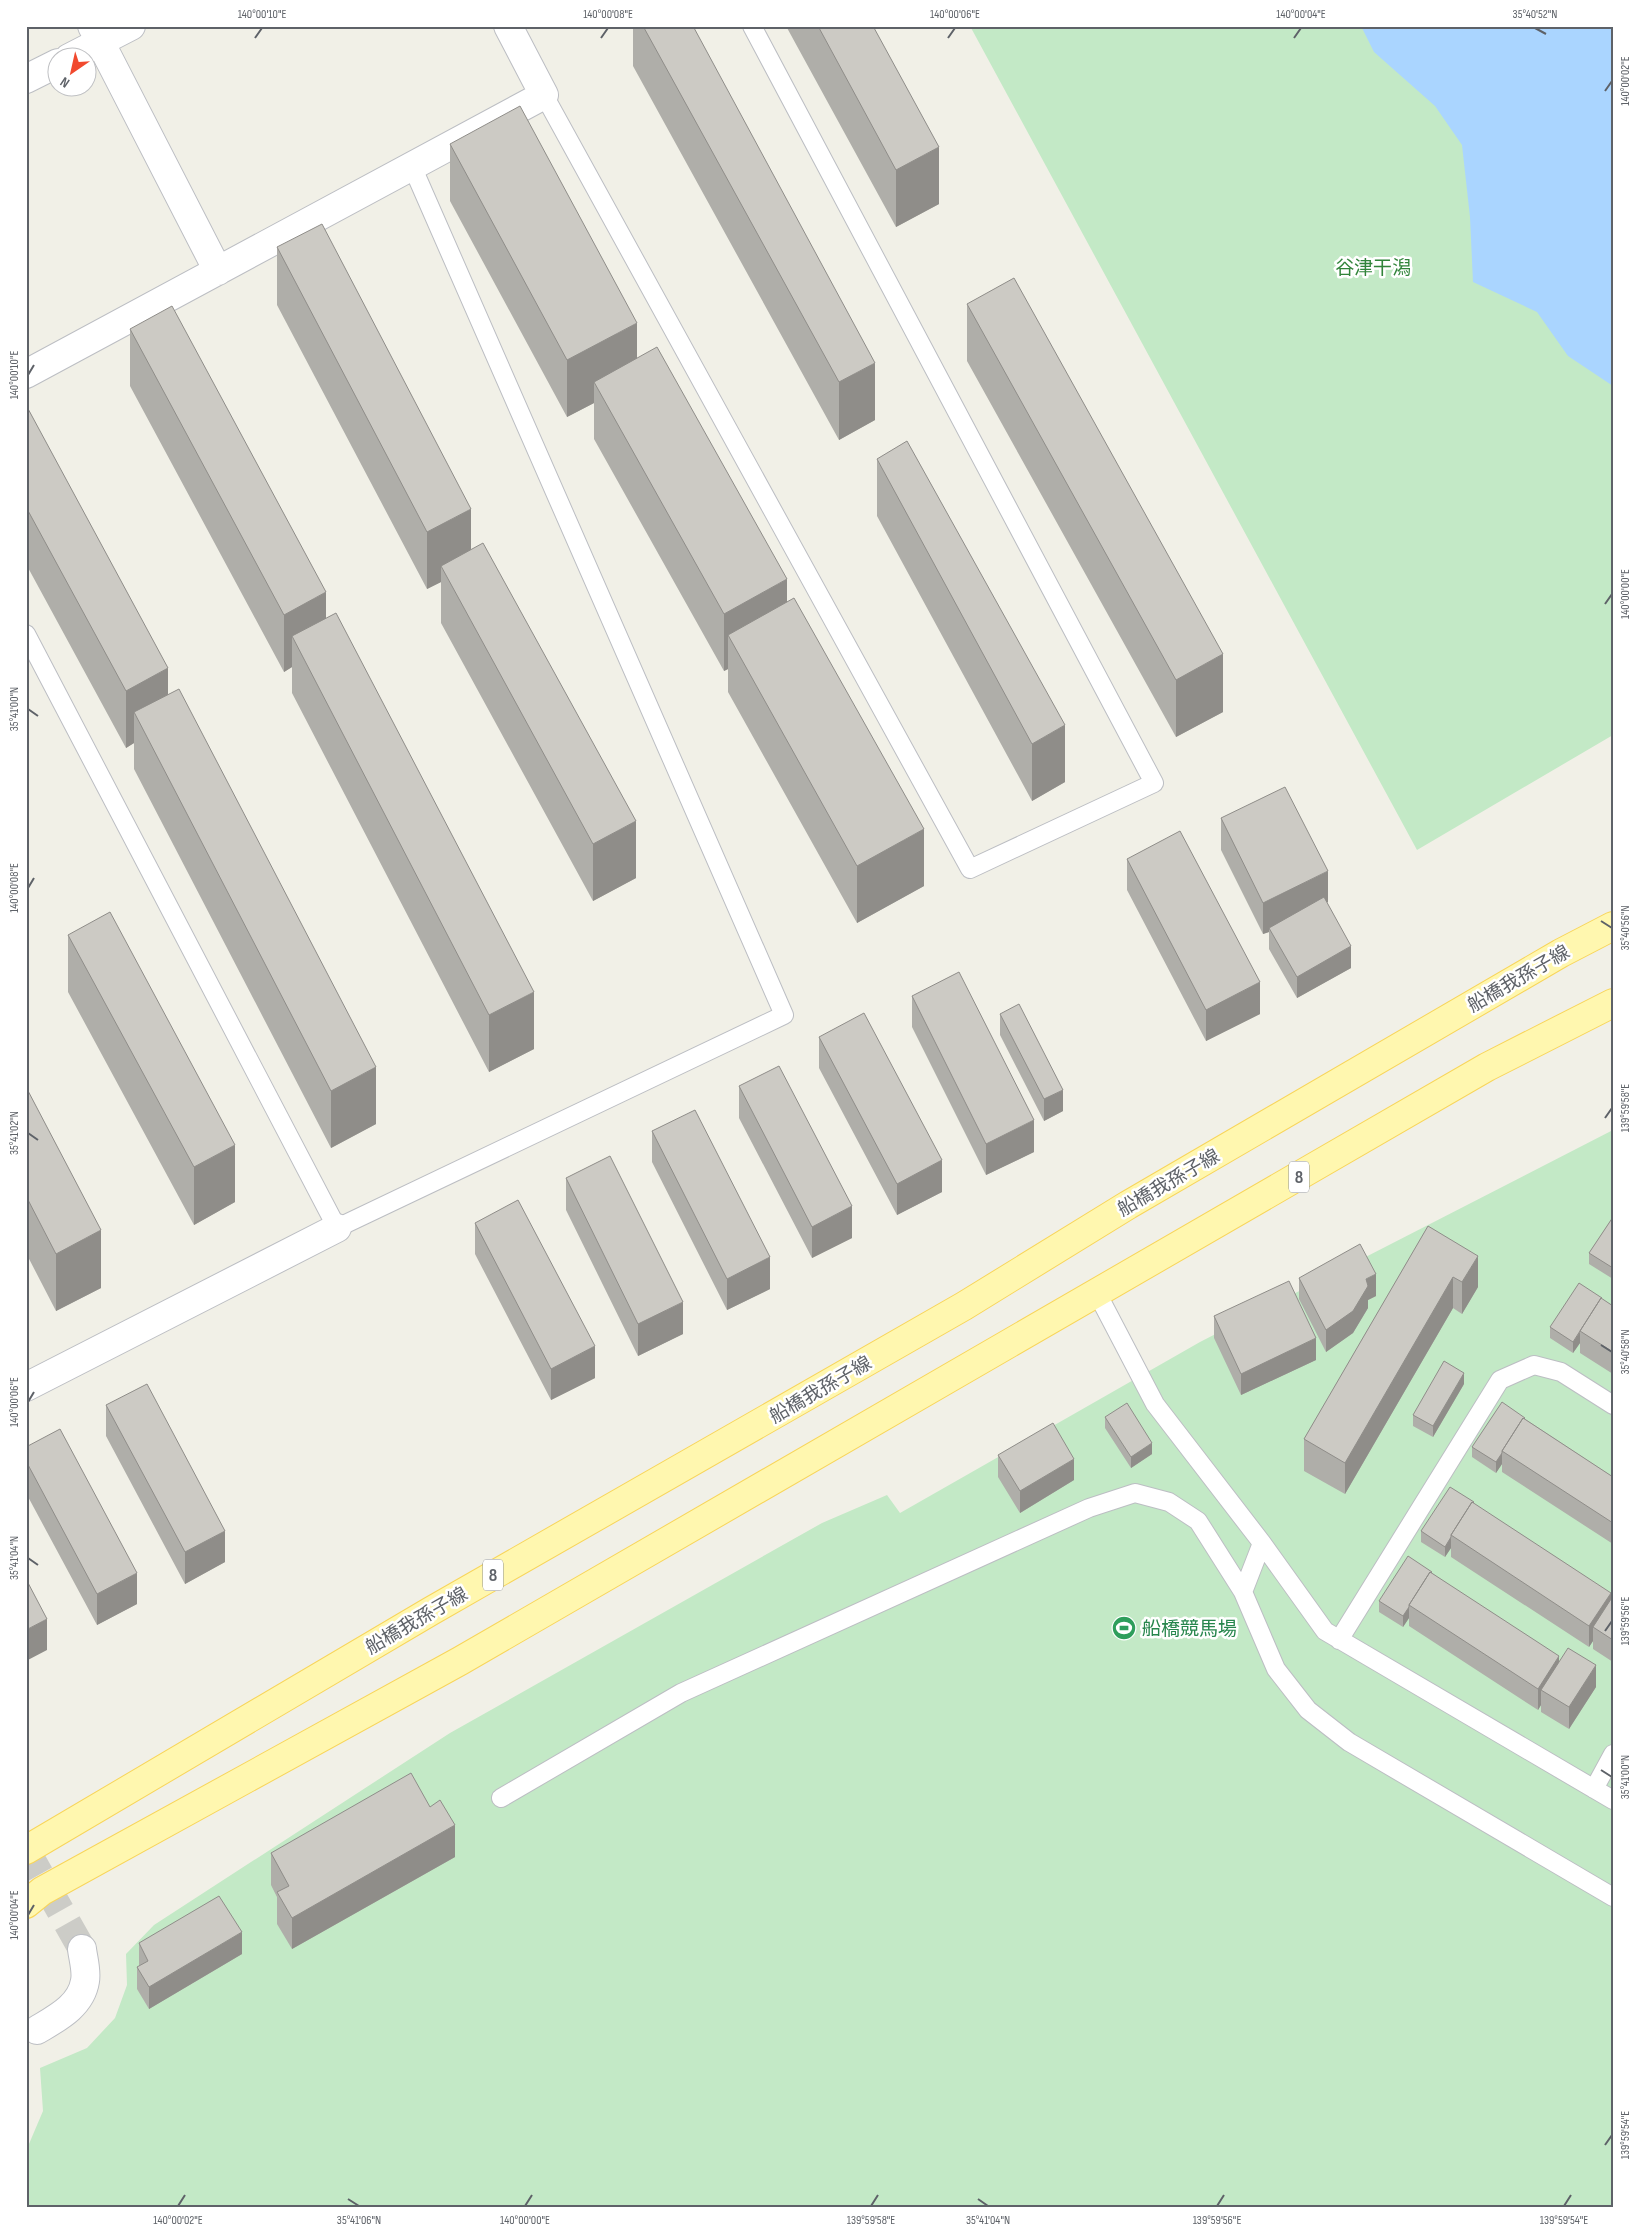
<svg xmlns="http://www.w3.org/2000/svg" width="1639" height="2233" font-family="'Sofia Sans Condensed','Noto Sans JP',sans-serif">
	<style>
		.green { fill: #c3e9c6 }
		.water { fill: #aad5ff }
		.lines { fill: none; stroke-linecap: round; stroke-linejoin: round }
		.minor-tunnel { stroke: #ccccc7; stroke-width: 28; stroke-dasharray: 28 14; stroke-linecap: butt }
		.service-casing { stroke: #bcbec3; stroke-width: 20 }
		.minor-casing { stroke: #bcbec3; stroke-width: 30 }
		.primary-casing { stroke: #f8d55a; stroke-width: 30 }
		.service { stroke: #fff; stroke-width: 18 }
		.minor { stroke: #fff; stroke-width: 28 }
		.primary { stroke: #fff7af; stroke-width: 28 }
		.wall { fill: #afaea9 }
		.shaded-wall { fill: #8f8d89 }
		.building { fill: #cccac4; stroke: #8f8d89 }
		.ticks { fill: none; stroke: #5e6268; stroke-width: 2 }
		.labels { text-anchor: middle; stroke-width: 5; stroke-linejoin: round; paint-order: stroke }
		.shield { fill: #fff; stroke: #8e9195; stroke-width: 1 }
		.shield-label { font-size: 18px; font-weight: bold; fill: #5e6268 }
		.park-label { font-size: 19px; fill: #31843a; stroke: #fff }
		.street-label { font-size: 19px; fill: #5e6268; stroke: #fff }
		.leisure-label { font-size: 19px; fill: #27864d; stroke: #fff; text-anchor: start }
		.neatline { fill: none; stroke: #5e6268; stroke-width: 2 }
		.ticks-label { font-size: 12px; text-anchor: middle; fill: #5e6268 }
	</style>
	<rect width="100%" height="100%" fill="#f1f0e7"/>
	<path class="green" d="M970 26H1613V735L1417 850Z
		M1613 1130V2207H26V2151L43 2111 40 2068 87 2048 115 2018 127 1985 126 1954 154 1925 450 1733 822 1523 887 1495 900 1513 1200 1342Z"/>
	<path class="water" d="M1361 26H1613V386L1568 356 1537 312 1473 282 1470 217 1462 145 1435 106 1374 52Z"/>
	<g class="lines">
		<path class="minor-tunnel" d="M26 1850 82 1949"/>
		<g class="service-casing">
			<path id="service" d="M544 95 970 869 1154 783 752 26
				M26 634 337 1228 784 1015 412 166
				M1097 1293 1155 1404 1262 1543 1325 1631 1613 1800
				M1262 1543 1243 1592 1276 1669 1308 1710 1349 1742 1613 1897
				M1339 1640 1500 1380 1534 1365 1561 1372 1613 1405
				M1594 1789 1613 1754
				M501 1798 681 1693 1089 1508 1135 1493 1169 1502 1198 1521 1243 1592"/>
		</g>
		<g class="minor-casing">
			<path id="minor" d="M92 26 218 271
				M69 58 131 26
				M26 79 58 63
				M26 374 544 95 508 26
				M26 1387 337 1228
				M37 2030C57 2018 81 2006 85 1981 87 1971 83 1958 82 1949"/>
		</g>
		<g class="primary-casing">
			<path id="primary" d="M26 1850 431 1611 964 1306 1128 1205 1561 953 1613 926
				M26 1904 42 1891 460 1661 1487 1067 1613 1003"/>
		</g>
		<use href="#service" class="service"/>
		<use href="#minor" class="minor"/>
		<use href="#primary" class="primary"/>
	</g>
	<path class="wall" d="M633 26H693L875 420 839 440 633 66Z
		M786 26H873L939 204 896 227Z
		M450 144 637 358 787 602 924 886 857 923 728 692V669L724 671 594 439V403L567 417 450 201Z
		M277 247 471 550 636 878 593 901 441 623V582L427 589 277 305Z
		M967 304 1223 712 1176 737 967 361Z
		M130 329 326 618 534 1049 489 1072 292 693V667L284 672 130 386Z
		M26 405 168 694 376 1124 331 1148 134 769V743L126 748 26 564Z
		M877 459 1065 782 1032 801 877 516Z
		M1221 818 1328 902H1327L1351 968 1297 998 1269 949V932L1263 934 1221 850Z
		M1127 859 1260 1014 1206 1041 1127 890Z
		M68 935 235 1202 194 1225 68 992Z
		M912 996 1034 1152 986 1175 912 1027Z
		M1000 1014 1063 1111 1044 1121 1000 1035Z
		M819 1037 942 1192 897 1215 819 1068Z
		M739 1086 852 1238 812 1258 739 1118Z
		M26 1087 101 1288 56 1311 26 1253Z
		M652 1131 770 1289 727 1310 652 1162Z
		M566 1178 683 1334 638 1356 566 1210Z
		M1613 1217V1279L1589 1264V1253Z
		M475 1223 595 1378 551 1400 475 1254Z
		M1428 1226 1478 1287 1462 1314 1453 1308 1345 1494 1304 1471V1439Z
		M1299 1278 1376 1296 1368 1300V1308L1353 1333 1326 1352 1299 1299Z
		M1602 1299 1613 1306V1374L1580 1353V1343L1573 1353 1550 1338V1327Z
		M1214 1316 1316 1360 1241 1395 1214 1338Z
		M1464 1384 1433 1437 1413 1426V1415Z
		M106 1405 225 1562 185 1584 106 1436Z
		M1105 1417 1152 1454 1131 1468 1105 1428Z
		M1525 1419 1613 1477V1544L1502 1472V1464L1496 1473 1472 1457V1447Z
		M26 1447 137 1604 97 1625 26 1493Z
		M998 1455 1074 1480 1020 1513 998 1477Z
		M1474 1504 1611 1599 1613 1596V1662L1593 1649V1641L1589 1647 1451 1557V1548L1445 1557 1421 1542V1531Z
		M1432 1573 1559 1663 1596 1687 1569 1729 1541 1712V1705L1538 1710 1409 1626V1618L1403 1627 1379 1612V1601Z
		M430 1807 455 1857 292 1949 277 1924V1897L271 1885V1853Z
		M139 1943 242 1954 149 2009 137 1989V1967L139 1966Z"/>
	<path class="shaded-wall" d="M939 147V204L896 227V170Z
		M637 323V380L594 382V403L567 417V360Z
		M875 363V420L839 440V382Z
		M471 509V566H441V582L427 589V532Z
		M787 579V636L728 635V669L724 671V614Z
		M326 592V649L292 636V667L284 672V615Z
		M1223 654V712L1176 737V680Z
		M168 668V725L134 712V743L126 748V691Z
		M1065 725V782L1032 801V744Z
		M636 821V878L593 901V844Z
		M924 829V886L857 923V866Z
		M1328 871V902L1271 931 1269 928V932L1263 934V903Z
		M1351 946V968L1297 998V977Z
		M1260 982V1014L1206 1041V1010Z
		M534 992V1049L489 1072V1015Z
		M376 1067V1124L331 1148V1091Z
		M1063 1090V1111L1044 1121V1099Z
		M1034 1120V1152L986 1175V1144Z
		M235 1145V1202L194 1225V1167Z
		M942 1160V1192L897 1215V1184Z
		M852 1206V1238L812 1258V1227Z
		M101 1230V1288L56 1311V1254Z
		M1478 1256V1287L1462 1314V1282Z
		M770 1257V1289L727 1310V1279Z
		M1376 1274V1296L1368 1300V1308L1353 1333 1326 1352V1330L1366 1279Z
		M1453 1277V1308L1345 1494V1463Z
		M683 1302V1334L638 1356V1324Z
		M1580 1332V1343L1573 1353V1342Z
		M1316 1338V1360L1241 1395V1374Z
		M595 1346V1378L551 1400V1369Z
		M1464 1373V1384L1433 1437V1426Z
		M1152 1443V1454L1131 1468V1457Z
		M1502 1453V1464L1496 1473V1462Z
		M1074 1459V1480L1020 1513V1491Z
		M225 1531V1562L185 1584V1552Z
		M1451 1537V1548L1445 1557V1547Z
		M137 1573V1604L97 1625V1594Z
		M1611 1593V1614L1593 1627V1641L1589 1647V1626Z
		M1409 1607V1618L1403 1627V1616Z
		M47 1619V1650L26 1661V1630Z
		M1559 1656V1677L1541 1690V1705L1538 1710V1689Z
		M1596 1665V1687L1569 1729V1707Z
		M455 1825V1857L292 1949V1918Z
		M242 1932V1954L149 2009V1987Z"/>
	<path class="building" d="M643 26H693L875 363 839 382Z
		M818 26H873L939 147 896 170Z
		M520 106 637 323 567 360 450 144Z
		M322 224 471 509 427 532 277 247Z
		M1014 278 1223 654 1176 680 967 304Z
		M172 306 326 592 284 615 130 329Z
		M657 347 787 579 724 614 594 382Z
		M26 405 168 668 126 691 26 507Z
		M907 441 1065 725 1032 744 877 459Z
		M483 543 636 821 593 844 441 566Z
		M794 598 924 829 857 866 728 635Z
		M336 613 534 992 489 1015 292 636Z
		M179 689 376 1067 331 1091 134 712Z
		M1285 787 1328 871 1263 903 1221 818Z
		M1180 831 1260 982 1206 1010 1127 859Z
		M1324 897 1351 946 1297 977 1269 928Z
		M110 912 235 1145 194 1167 68 935Z
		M959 972 1034 1120 986 1144 912 996Z
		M1019 1004 1063 1090 1044 1099 1000 1014Z
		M864 1013 942 1160 897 1184 819 1037Z
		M779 1066 852 1206 812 1227 739 1086Z
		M26 1087 101 1230 56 1254 26 1196Z
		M695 1110 770 1257 727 1279 652 1131Z
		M610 1156 683 1302 638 1324 566 1178Z
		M518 1200 595 1346 551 1369 475 1223Z
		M1613 1217V1268L1589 1253Z
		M1428 1226 1478 1256 1462 1282 1453 1277 1345 1463 1304 1439Z
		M1360 1244 1376 1274 1366 1279 1368 1286 1353 1311 1326 1330 1299 1278Z
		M1289 1281 1316 1338 1241 1374 1214 1316Z
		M1579 1283 1602 1298H1601L1573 1342 1550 1327Z
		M1601 1298 1613 1306V1352L1580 1331Z
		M1444 1361 1464 1373 1433 1426 1413 1415Z
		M147 1384 225 1531 185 1552 106 1405Z
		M1502 1402 1525 1418 1524 1419 1523 1418 1502 1451V1453L1496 1462 1472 1447Z
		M1127 1403 1152 1443 1131 1457 1105 1417Z
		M1523 1418 1613 1477V1523L1502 1451Z
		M1053 1423 1074 1459 1020 1491 998 1455Z
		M60 1429 137 1573 97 1594 26 1461V1447Z
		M1450 1487 1474 1502 1473 1503 1472 1502 1451 1535V1537L1445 1547 1421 1531Z
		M1472 1502 1611 1593 1589 1626 1451 1535Z
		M1408 1556 1432 1572 1431 1573 1430 1572 1409 1605V1607L1403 1616 1379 1601Z
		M1430 1572 1559 1656 1538 1689 1409 1605Z
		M26 1579 47 1619 26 1630Z
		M1613 1596V1640L1593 1627Z
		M1568 1648 1596 1665 1569 1707 1541 1690Z
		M411 1773 430 1807 440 1800 455 1825 292 1918 277 1892 289 1886 271 1853Z
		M219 1896 242 1932 149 1987 137 1967 148 1961 139 1943Z"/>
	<path class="ticks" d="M1535 28 1546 34M255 38 262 28M601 38 608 28M948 38 955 28M1294 38 1301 28M1605 91 1612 81M28 375 34 365M1605 604 1612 594M28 709 38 716M28 888 34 878M1601 921 1612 928M1605 1118 1612 1108M28 1133 38 1140M1601 1345 1612 1352M28 1402 34 1392M28 1558 38 1565M1605 1631 1612 1621M1601 1770 1612 1777M28 1915 34 1905M1605 2145 1612 2135M348 2199 359 2206M978 2199 988 2206M178 2206 185 2195M525 2206 532 2195M871 2206 878 2195M1217 2206 1224 2195M1564 2206 1571 2195"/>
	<defs>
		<g id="stadium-disc" transform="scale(1.25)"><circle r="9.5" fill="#2e9e5b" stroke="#fff"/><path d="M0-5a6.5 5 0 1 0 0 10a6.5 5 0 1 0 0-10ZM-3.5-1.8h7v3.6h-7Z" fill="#fff"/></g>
	</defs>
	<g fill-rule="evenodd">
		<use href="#stadium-disc" x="1124" y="1628"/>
	</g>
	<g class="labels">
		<g class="shield">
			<rect x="1289" y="1161.5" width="20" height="31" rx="4"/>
			<rect x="483" y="1559.5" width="20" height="31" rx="4"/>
		</g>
		<g class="shield-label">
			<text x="1299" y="1183">8</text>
			<text x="493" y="1581">8</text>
		</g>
		<g class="park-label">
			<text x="1373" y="274">谷津干潟</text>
		</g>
		<g class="street-label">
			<text transform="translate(1518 978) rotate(-30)" y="7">船橋我孫子線</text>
			<text transform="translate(1168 1182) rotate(-30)" y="7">船橋我孫子線</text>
			<text transform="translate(820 1389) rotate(-30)" y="7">船橋我孫子線</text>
			<text transform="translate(416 1620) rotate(-30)" y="7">船橋我孫子線</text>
		</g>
		<g class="leisure-label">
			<text x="1142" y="1635">船橋競馬場</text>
		</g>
	</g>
	<rect width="1639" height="2233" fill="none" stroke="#ffffff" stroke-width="55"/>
	<g transform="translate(72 72) rotate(214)"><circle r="24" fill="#ffffff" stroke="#bfc0c3"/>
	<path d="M0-4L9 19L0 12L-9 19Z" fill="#f1492e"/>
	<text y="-8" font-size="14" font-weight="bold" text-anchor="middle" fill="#5e6268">N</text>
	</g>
	<rect x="28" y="28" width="1584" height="2178" class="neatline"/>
	<g class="ticks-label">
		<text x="262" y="18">140°00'10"E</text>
		<text x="608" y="18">140°00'08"E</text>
		<text x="955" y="18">140°00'06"E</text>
		<text x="1301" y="18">140°00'04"E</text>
		<text x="1535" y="18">35°40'52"N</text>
		<text transform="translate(1625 81) rotate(-90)" y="4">140°00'02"E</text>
		<text transform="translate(14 375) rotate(-90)" y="4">140°00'10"E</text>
		<text transform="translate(1625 594) rotate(-90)" y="4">140°00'00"E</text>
		<text transform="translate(14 709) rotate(-90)" y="4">35°41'00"N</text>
		<text transform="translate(14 888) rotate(-90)" y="4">140°00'08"E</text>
		<text transform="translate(1625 928) rotate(-90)" y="4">35°40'56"N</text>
		<text transform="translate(1625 1108) rotate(-90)" y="4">139°59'58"E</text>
		<text transform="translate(14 1133) rotate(-90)" y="4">35°41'02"N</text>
		<text transform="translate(1625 1352) rotate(-90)" y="4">35°40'58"N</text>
		<text transform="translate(14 1402) rotate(-90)" y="4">140°00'06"E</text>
		<text transform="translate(14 1558) rotate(-90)" y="4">35°41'04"N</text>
		<text transform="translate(1625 1621) rotate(-90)" y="4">139°59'56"E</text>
		<text transform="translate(1625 1777) rotate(-90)" y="4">35°41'00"N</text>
		<text transform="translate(14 1915) rotate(-90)" y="4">140°00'04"E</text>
		<text transform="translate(1625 2135) rotate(-90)" y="4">139°59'54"E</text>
		<text x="178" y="2224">140°00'02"E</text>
		<text x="359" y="2224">35°41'06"N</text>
		<text x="525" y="2224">140°00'00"E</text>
		<text x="871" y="2224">139°59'58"E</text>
		<text x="988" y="2224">35°41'04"N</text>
		<text x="1217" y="2224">139°59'56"E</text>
		<text x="1564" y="2224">139°59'54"E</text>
	</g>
</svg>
